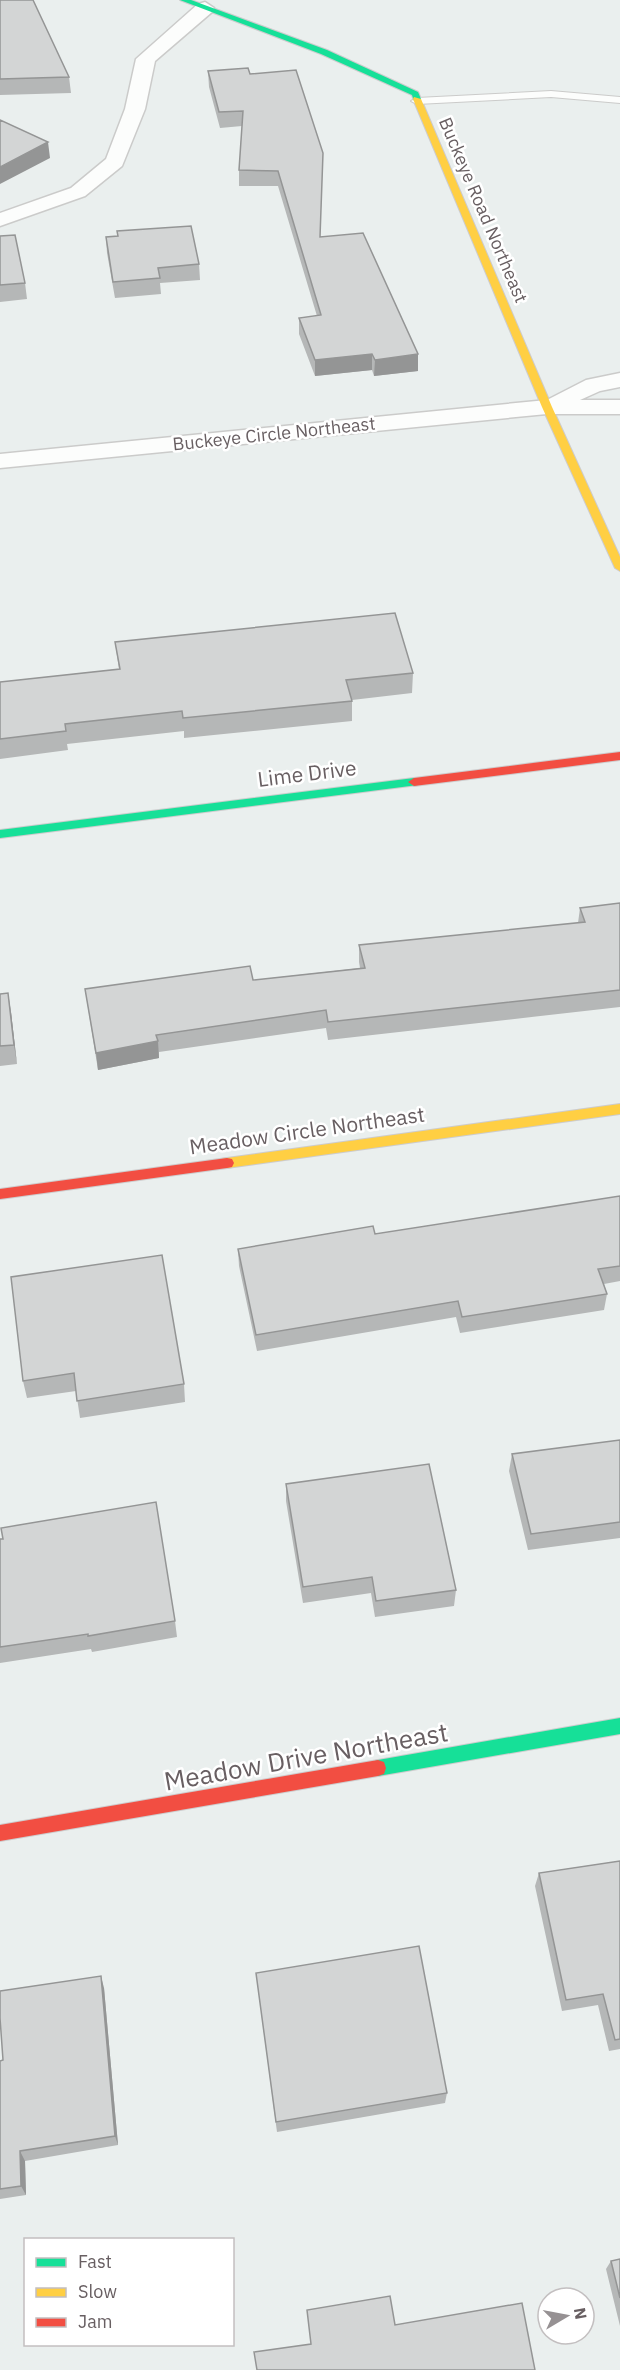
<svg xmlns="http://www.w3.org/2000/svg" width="620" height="2370" font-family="'IBM Plex Sans',sans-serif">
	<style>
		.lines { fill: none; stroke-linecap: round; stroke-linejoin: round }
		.lane-casing { stroke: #cbcbca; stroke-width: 2 }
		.street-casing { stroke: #cbcbca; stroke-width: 3 }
		.fast-casing { stroke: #cdcccd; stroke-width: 2 }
		.slow-casing { stroke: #cdcccd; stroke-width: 2 }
		.jam-casing { stroke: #cdcccd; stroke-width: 2 }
		.lane { fill: #fcfdfc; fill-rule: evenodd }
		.street { fill: #fcfdfc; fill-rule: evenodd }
		.fast { fill: #16e098; fill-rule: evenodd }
		.slow { fill: #ffcf43; fill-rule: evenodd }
		.jam { fill: #f24e42; fill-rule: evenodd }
		.wall { fill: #b5b7b7 }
		.shaded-wall { fill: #949595 }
		.building { fill: #d3d5d5; stroke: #949595; stroke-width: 1.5 }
		.labels { text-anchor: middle; stroke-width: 5; stroke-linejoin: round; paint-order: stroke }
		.far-street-label { font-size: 18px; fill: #685f62; stroke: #fff }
		.street-label { font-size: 21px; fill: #685f62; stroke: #fff }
		.near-street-label { font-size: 26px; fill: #685f62; stroke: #fff }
	</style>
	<rect width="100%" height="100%" fill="#eaefee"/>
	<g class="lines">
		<g class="lane-casing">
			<path id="lane" d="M551 91 620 97V103L551 97 417 104 411 101 417 98Z"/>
		</g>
		<g class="street-casing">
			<path id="street" d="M205 2 214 8 212 12 155 61 145 109 122 166 85 196 0 226V213L71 188 106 159 125 109 136 59 198 4Z
				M620 373V387L600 391 580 400H620V414H547L0 468V454L547 400 586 380Z"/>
		</g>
		<g class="fast-casing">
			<path id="fast" d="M180 0H191L327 50 418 92 421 99 414 101 412 95 321 54Z
				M414 778 420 782 418 785 0 838V830Z
				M620 1718V1734L378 1776 372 1774 370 1768 372 1762 378 1760Z"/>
		</g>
		<g class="slow-casing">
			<path id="slow" d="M414 97 421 99 552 407 620 557V571L615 568 542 407 413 99Z
				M620 1104V1114L227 1168 222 1167 220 1163 222 1159 227 1158Z"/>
		</g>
		<g class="jam-casing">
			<path id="jam" d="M620 752V760L414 786 408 782 414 778Z
				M227 1158 232 1159 234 1163 232 1167 227 1168 0 1199V1189Z
				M378 1760 384 1762 386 1768 384 1774 378 1776 0 1841V1825Z"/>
		</g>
		<use href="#lane" class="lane"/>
		<use href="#street" class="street"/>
		<use href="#fast" class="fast"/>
		<use href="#slow" class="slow"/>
		<use href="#jam" class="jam"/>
	</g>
	<path class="wall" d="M0 0 69 77 71 93 0 95Z
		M208 71 250 74 323 153 320 237 418 354V371L374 376 372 370 315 376 299 334V318L317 316 278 186H239V170L242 126 220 128 209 87Z
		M117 231 199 264 200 280 160 283 161 294 115 298 107 253 106 237 117 236Z
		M0 236 25 283 27 299 0 302Z
		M115 642 413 673 412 693 352 700V721L184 738V731L67 744 68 750 0 759V682L119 669Z
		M620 903V1007L328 1040 326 1028 159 1052V1058L98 1070 85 989 253 980 360 968 359 962V945L578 923 580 908Z
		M0 994 11 1012 17 1064 0 1066Z
		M620 1197V1281L604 1284 607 1294 604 1310 460 1333 456 1317 257 1351 239 1266 238 1249 375 1234Z
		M11 1277 184 1384 185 1402 80 1418 76 1391 27 1398 23 1381Z
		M620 1440V1538L528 1550 509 1471 512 1454Z
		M286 1484 456 1590 454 1606 375 1617 371 1593 303 1603 286 1501Z
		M0 1539 175 1621 177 1637 92 1652 91 1649 0 1663Z
		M620 1861V2049L609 2051 598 2005 562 2011 535 1886 539 1873Z
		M256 1973 447 2093 445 2103 277 2132Z
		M104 1988 118 2145 25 2161 26 2195 0 2199V2061L3 2060Z
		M620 2259V2326L606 2269 611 2261Z"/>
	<path class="shaded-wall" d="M48 142 50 158 0 184V167Z
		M372 354V370L315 376V360Z
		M418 354V371L374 376 375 360Z
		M8 993 11 1012 17 1064 14 1045Z
		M158 1041 159 1058 98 1070 96 1053Z
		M101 1976 104 1988 118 2145 115 2136Z
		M20 2151 25 2161 26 2195 21 2186Z"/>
	<path class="building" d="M0 0H33L69 77 0 79Z
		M248 68 250 74 296 70 323 153 320 237 363 233 418 354 375 360 372 354 315 360 299 318 321 315 278 171 239 170 243 111 219 112 208 71Z
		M0 120 48 142 0 167Z
		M191 226 199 264 158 268 160 278 113 282 106 237 118 236 117 231Z
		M15 235 25 283 0 285V236Z
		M395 613 413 673 346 680 352 701 183 718 182 711 65 724 66 731 0 739V682L120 669 115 642Z
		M620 903V990L328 1022 326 1010 156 1035 158 1041 96 1053 85 989 250 966 253 980 365 968 359 945 585 922 580 908Z
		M8 993 14 1045 0 1046V994Z
		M620 1196V1266L598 1269 607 1294 462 1317 458 1301 256 1335 238 1249 373 1226 375 1234Z
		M162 1255 184 1384 77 1401 74 1373 23 1381 11 1277Z
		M620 1440V1522L531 1534 512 1454Z
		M429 1464 456 1590 376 1601 372 1577 303 1587 286 1484Z
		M156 1502 175 1621 88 1636V1634L0 1647V1539H3L1 1528Z
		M620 1861V2039L615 2040 603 1994 566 2000 539 1873Z
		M419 1946 447 2093 276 2122 256 1973Z
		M101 1976 115 2136 20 2151 21 2186 0 2189V2061L3 2060 0 2018V1991Z
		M620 2259V2298L611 2261Z
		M390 2296 395 2325 522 2303 535 2370H257L254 2352 311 2344 307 2310Z"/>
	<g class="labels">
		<g class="far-street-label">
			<text transform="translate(483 210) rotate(67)" y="6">Buckeye Road Northeast</text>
			<text transform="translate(274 434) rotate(-6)" y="6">Buckeye Circle Northeast</text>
		</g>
		<g class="street-label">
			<text transform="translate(307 774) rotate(-7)" y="7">Lime Drive</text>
			<text transform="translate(307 1131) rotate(-8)" y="7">Meadow Circle Northeast</text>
		</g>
		<g class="near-street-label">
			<text transform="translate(306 1757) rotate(-10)" y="9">Meadow Drive Northeast</text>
		</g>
	</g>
	<rect x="24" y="2238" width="210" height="108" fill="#ffffff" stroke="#c3bfc0" stroke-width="1.5"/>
	<rect x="36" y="2258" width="30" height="9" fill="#16e098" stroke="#c3bfc0" stroke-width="1.5"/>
	<text x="78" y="2268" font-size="18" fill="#685f62">Fast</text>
	<rect x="36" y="2288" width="30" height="9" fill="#ffcf43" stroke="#c3bfc0" stroke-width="1.5"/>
	<text x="78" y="2298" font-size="18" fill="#685f62">Slow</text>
	<rect x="36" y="2318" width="30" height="9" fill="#f24e42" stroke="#c3bfc0" stroke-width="1.5"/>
	<text x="78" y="2328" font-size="18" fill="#685f62">Jam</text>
	<g transform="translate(566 2316) rotate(80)"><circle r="28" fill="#ffffff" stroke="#c3bfc0" stroke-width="1.5"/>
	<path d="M0-4.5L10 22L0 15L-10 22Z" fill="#969193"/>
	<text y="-9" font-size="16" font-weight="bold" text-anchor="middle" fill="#685f62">N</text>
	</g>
</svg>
